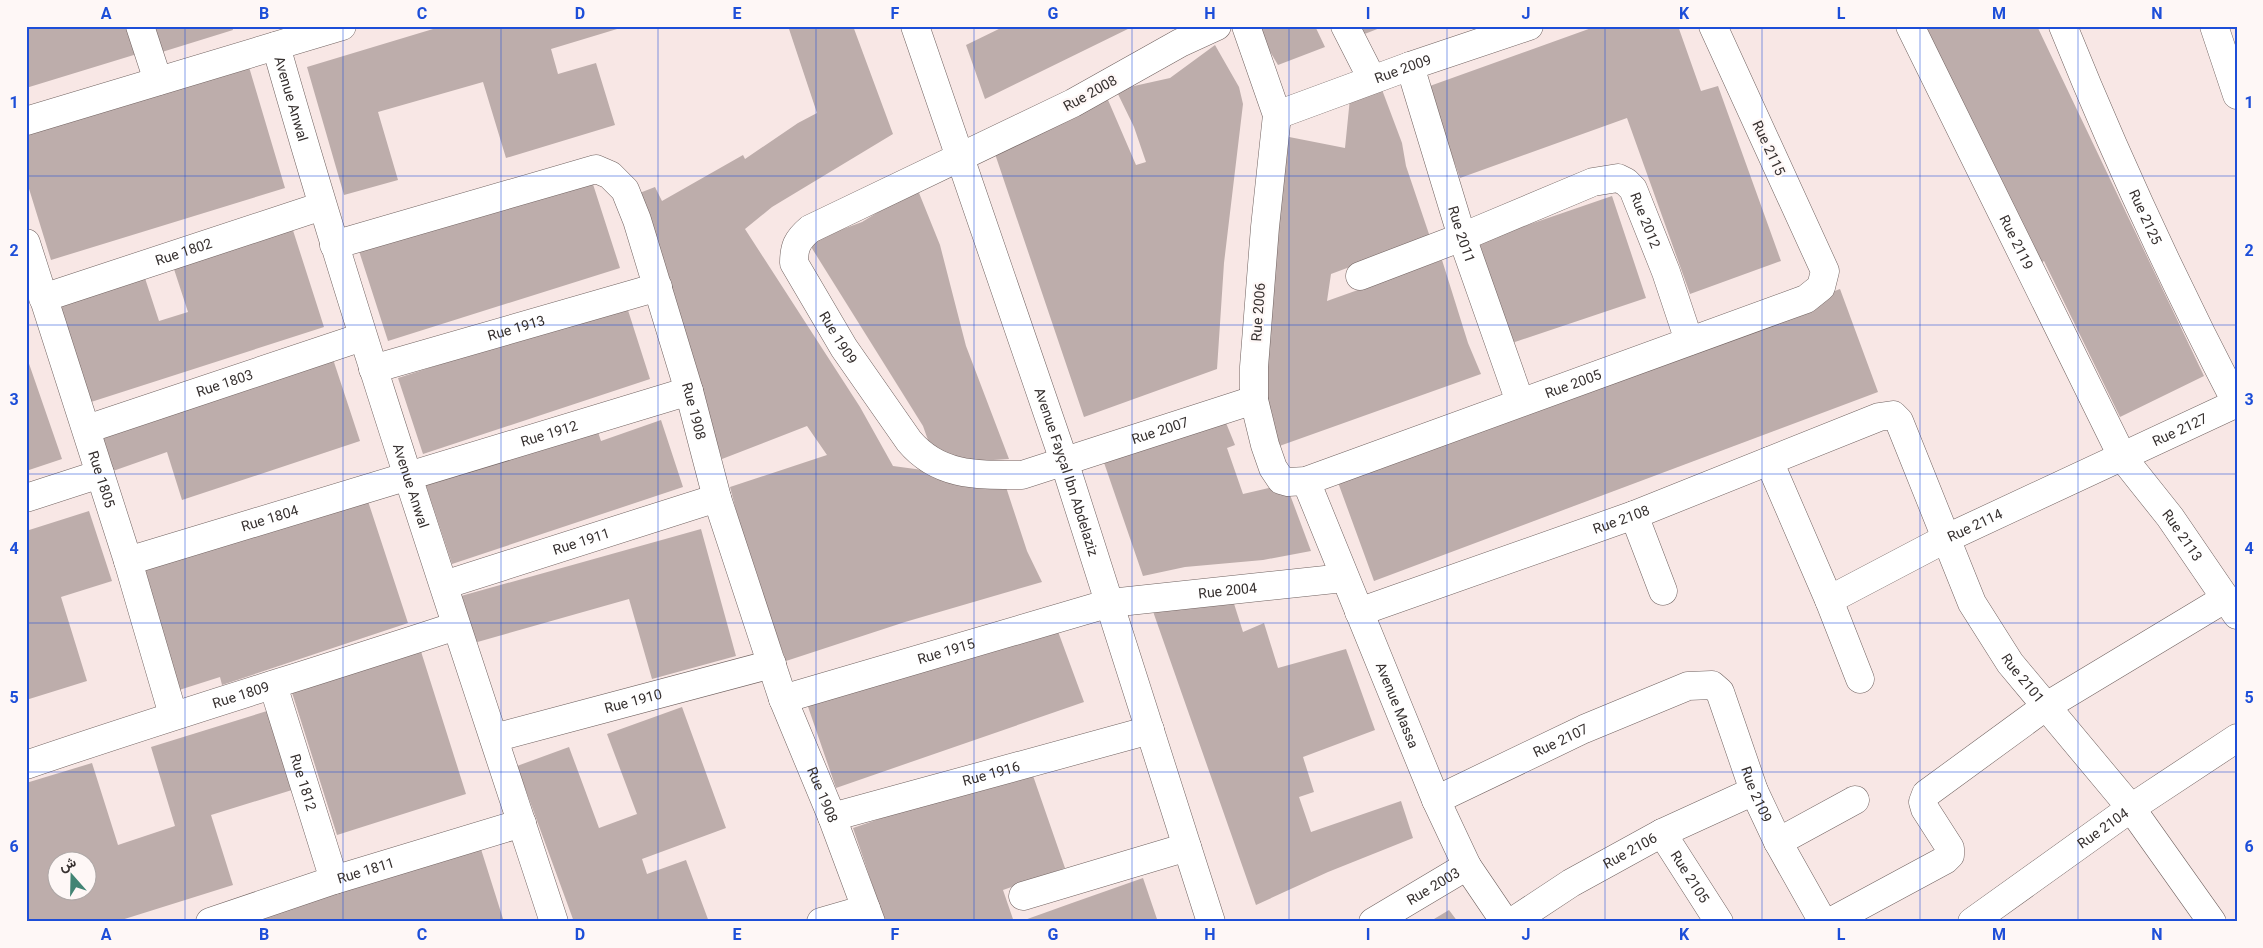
<svg xmlns="http://www.w3.org/2000/svg" width="2263" height="948" font-family="Roboto,Vazirmatn,sans-serif">
	<style>
		.building { fill: #bdadab; fill-rule: evenodd }
		.lines { fill: none; stroke-linecap: round; stroke-linejoin: round }
		.street-casing { stroke: #706260; stroke-width: 29 }
		.secondary-casing { stroke: #706260; stroke-width: 29 }
		.street { stroke: #fff; stroke-width: 28 }
		.secondary { stroke: #fff; stroke-width: 28 }
		.grid { fill: none; stroke: #1d4ed8; stroke-width: 1; stroke-opacity: 0.55 }
		.labels { text-anchor: middle; stroke-width: 4.5; stroke-linejoin: round; paint-order: stroke }
		.street-label { font-size: 14px; fill: #36302f; stroke: #fef7f6 }
		.neatline { fill: none; stroke: #1d4ed8; stroke-width: 2 }
		.grid-label { font-size: 16px; text-anchor: middle; font-weight: bold; fill: #1d4ed8 }
	</style>
	<rect width="100%" height="100%" fill="#f8e7e5"/>
	<path class="building" d="M26 26H129L137 54 26 88Z
		M154 26H232L233 30 162 52Z
		M443 26H627L551 49 558 74 596 63 615 125 506 158 483 82 378 112 398 180 344 195 307 67Z
		M788 26H853L893 134 772 207 745 229 860 407 893 466 1004 481 1027 551 1042 582 905 622 786 661 747 553 730 487 827 455 807 426 722 459 637 194 655 187 662 201 743 155 745 159 798 123 817 113Z
		M1005 26H1134L985 99 966 45Z
		M1255 26H1315L1325 47 1278 65Z
		M1360 26H1385L1362 35Z
		M1597 26H1678L1701 91 1718 86 1781 261 1690 294 1627 118 1460 178 1427 87Z
		M1925 26H2037L2204 376 2120 417 2044 261 2039 264Z
		M1215 45 1239 87 1243 104 1224 263 1217 369 1084 417 993 148 1105 93 1136 165 1146 162 1134 127 1116 90 1170 78Z
		M249 67 285 188 51 260 26 179V135Z
		M1381 87 1402 143 1406 166 1430 237 1331 274 1327 301 1442 260 1468 343 1481 374 1271 449 1261 413 1279 135 1345 148 1350 98Z
		M591 178 620 268 388 341 359 251Z
		M917 188 940 245 966 346 1009 459 978 461 934 457 923 426 808 242 862 222Z
		M1612 196 1646 298 1503 346 1469 245Z
		M290 221 324 327 91 402 57 296 142 269 159 321 188 312 171 260Z
		M1840 289 1878 392 1374 581 1336 477Z
		M626 304 650 379 423 454 398 378Z
		M330 350 360 441 182 500 167 452 113 471 98 427Z
		M26 355 62 459 26 471Z
		M1222 413 1235 445 1227 448 1243 494 1286 484 1311 551 1263 560 1185 567 1143 576 1100 451Z
		M661 420 683 487 452 564 425 482 596 426 601 441Z
		M364 489 408 623 222 685 220 677 176 691 134 566Z
		M89 511 112 581 61 597 87 681 26 700V531Z
		M701 529 736 656 652 679 629 599 474 643 461 596Z
		M1230 591 1243 632 1264 623 1278 668 1346 649 1375 730 1303 757 1314 792 1299 797 1311 832 1401 801 1413 838 1328 872 1256 905 1149 600Z
		M1056 626 1084 702 836 788 805 698Z
		M418 642 466 794 337 835 289 683Z
		M682 707 726 828 642 859 647 874 686 860 709 922H574L517 766 569 747 599 828 637 814 607 734Z
		M267 711 292 790 211 815 233 885 115 922H26V783L92 763 118 845 175 826 151 747ZM58 860H88V890H58Z
		M1030 767 1065 868 1003 890 1014 922H885L853 828Z
		M480 846 504 922H239Z
		M1143 878 1158 922H1019L1072 903Z
		M1449 910 1458 922H1429Z"/>
	<g class="lines">
		<g class="street-casing">
			<g id="street">
				<path d="M140 26 158 81"/>
				<path id="s1" d="M1217 26 1180 43 1073 103 810 229C797 240 794 247 794 263L844 348 909 441C939 477 979 475 1022 475L1254 400"/>
				<path id="s2" d="M1246 26 1277 115 1265 227 1254 367V400L1265 445 1273 468 1281 480 1288 482 1306 481 1806 299 1821 287 1825 271 1713 26"/>
				<path d="M1345 26 1372 79"/>
				<path id="s3" d="M1910 26 2123 458 2170 517 2237 615"/>
				<path id="s4" d="M2063 26C2115 155 2173 281 2237 404"/>
				<path d="M2214 26 2237 95"/>
				<path id="s5" d="M276 46C360 341 459 631 554 922"/>
				<path id="s6" d="M1410 66 1462 237 1520 402"/>
				<path id="s7" d="M1277 115 1410 66 1529 26"/>
				<path d="M26 121 342 26"/>
				<path id="s8" d="M26 243 128 561 173 715"/>
				<path id="s9" d="M334 245 596 169 610 175 625 190 637 220 689 391 717 498 783 699 832 817 871 922"/>
				<path id="s10" d="M1360 276 1462 237 1593 182 1618 178 1626 182 1633 189 1666 272 1689 341"/>
				<path id="s11" d="M43 298 322 206"/>
				<path id="s12" d="M373 369 658 287"/>
				<path id="s13" d="M87 429 362 337"/>
				<path d="M1769 461 1829 600 1860 679"/>
				<path id="s14" d="M1306 481 1436 800 1467 866 1505 922"/>
				<path d="M26 498 100 474"/>
				<path d="M1634 515 1663 591"/>
				<path id="s15" d="M128 561 689 391"/>
				<path id="s16" d="M444 585 717 498"/>
				<path id="s17" d="M1829 600 1945 539 2237 403"/>
				<path id="s18" d="M1359 612 1634 515 1879 417 1893 415 1899 421 1972 603 2010 663 2131 808 2212 922"/>
				<path id="s19" d="M273 685 334 880"/>
				<path id="s20" d="M783 699 1110 603 1344 578"/>
				<path id="s21" d="M494 738 772 664"/>
				<path id="s22" d="M26 765C169 716 313 673 456 626"/>
				<path id="s23" d="M1436 800 1584 729 1688 686 1712 685 1720 692 1754 791 1778 842 1823 922"/>
				<path id="s24" d="M832 817 1150 730"/>
				<path id="s25" d="M1662 833 1719 922"/>
				<path d="M1778 842 1855 800"/>
				<path d="M1023 896 1187 847"/>
				<path id="s26" d="M210 922 334 880 522 823"/>
				<path d="M821 922 866 909"/>
				<path id="s27" d="M1373 922 1467 866"/>
				<path id="s28" d="M1512 922 1571 883 1662 833 1754 791"/>
				<path d="M1830 922 1945 860 1950 855V848L1925 809 1923 802 1926 794 2045 707 2226 598"/>
				<path id="s29" d="M1972 922 2131 808 2237 738"/>
			</g>
		</g>
		<g class="secondary-casing">
			<g id="secondary">
				<path id="s30" d="M915 26 1064 461 1211 922"/>
			</g>
		</g>
		<use href="#street" class="street"/>
		<use href="#secondary" class="secondary"/>
	</g>
	<path class="grid" d="M185 26V922M343 26V922M501 26V922M658 26V922M816 26V922M974 26V922M1132 26V922M1289 26V922M1447 26V922M1605 26V922M1762 26V922M1920 26V922M2078 26V922M26 176H2237M26 325H2237M26 474H2237M26 623H2237M26 772H2237"/>
	<g class="labels">
		<g class="street-label">
			<text dy="5" stroke="none"><textPath href="#s7" startOffset="134">Rue 2009</textPath></text>
			<text transform="translate(1090 93) rotate(-29)" y="5">Rue 2008</text>
			<text dy="5" stroke="none"><textPath href="#s5" startOffset="55">Avenue Anwal</textPath></text>
			<text transform="translate(1769 148) rotate(65)" y="5">Rue 2115</text>
			<text dy="5" stroke="none"><textPath href="#s4" startOffset="208">Rue 2125</textPath></text>
			<text dy="5" stroke="none"><textPath href="#s10" startOffset="329">Rue 2012</textPath></text>
			<text dy="5" stroke="none"><textPath href="#s6" startOffset="176">Rue 2011</textPath></text>
			<text dy="5" stroke="none"><textPath href="#s3" startOffset="241">Rue 2119</textPath></text>
			<text dy="5" stroke="none"><textPath href="#s11" startOffset="148">Rue 1802</textPath></text>
			<text transform="translate(1258 312) rotate(-86)" y="5">Rue 2006</text>
			<text dy="5" stroke="none"><textPath href="#s12" startOffset="149">Rue 1913</textPath></text>
			<text dy="5" stroke="none"><textPath href="#s1" startOffset="581">Rue 1909</textPath></text>
			<text dy="5" stroke="none"><textPath href="#s13" startOffset="145">Rue 1803</textPath></text>
			<text dy="5" stroke="none"><textPath href="#s2" startOffset="775">Rue 2005</textPath></text>
			<text dy="5" stroke="none"><textPath href="#s9" startOffset="541">Rue 1908</textPath></text>
			<text dy="5" stroke="none"><textPath href="#s1" startOffset="974">Rue 2007</textPath></text>
			<text dy="5" stroke="none"><textPath href="#s17" startOffset="390">Rue 2127</textPath></text>
			<text dy="5" stroke="none"><textPath href="#s15" startOffset="440">Rue 1912</textPath></text>
			<text dy="5" stroke="none"><textPath href="#s30" startOffset="471">Avenue Fayçal Ibn Abdelaziz</textPath></text>
			<text dy="5" stroke="none"><textPath href="#s8" startOffset="248">Rue 1805</textPath></text>
			<text dy="5" stroke="none"><textPath href="#s5" startOffset="460">Avenue Anwal</textPath></text>
			<text dy="5" stroke="none"><textPath href="#s15" startOffset="148">Rue 1804</textPath></text>
			<text dy="5" stroke="none"><textPath href="#s18" startOffset="278">Rue 2108</textPath></text>
			<text dy="5" stroke="none"><textPath href="#s17" startOffset="164">Rue 2114</textPath></text>
			<text dy="5" stroke="none"><textPath href="#s3" startOffset="579">Rue 2113</textPath></text>
			<text dy="5" stroke="none"><textPath href="#s16" startOffset="144">Rue 1911</textPath></text>
			<text dy="5" stroke="none"><textPath href="#s20" startOffset="459">Rue 2004</textPath></text>
			<text dy="5" stroke="none"><textPath href="#s20" startOffset="170">Rue 1915</textPath></text>
			<text dy="5" stroke="none"><textPath href="#s18" startOffset="865">Rue 2101</textPath></text>
			<text dy="5" stroke="none"><textPath href="#s22" startOffset="226">Rue 1809</textPath></text>
			<text dy="5" stroke="none"><textPath href="#s21" startOffset="144">Rue 1910</textPath></text>
			<text dy="5" stroke="none"><textPath href="#s14" startOffset="242">Avenue Massa</textPath></text>
			<text dy="5" stroke="none"><textPath href="#s23" startOffset="138">Rue 2107</textPath></text>
			<text dy="5" stroke="none"><textPath href="#s24" startOffset="165">Rue 1916</textPath></text>
			<text dy="5" stroke="none"><textPath href="#s19" startOffset="102">Rue 1812</textPath></text>
			<text dy="5" stroke="none"><textPath href="#s23" startOffset="420">Rue 2109</textPath></text>
			<text dy="5" stroke="none"><textPath href="#s9" startOffset="946">Rue 1908</textPath></text>
			<text dy="5" stroke="none"><textPath href="#s29" startOffset="161">Rue 2104</textPath></text>
			<text dy="5" stroke="none"><textPath href="#s28" startOffset="138">Rue 2106</textPath></text>
			<text dy="5" stroke="none"><textPath href="#s26" startOffset="164">Rue 1811</textPath></text>
			<text dy="5" stroke="none"><textPath href="#s25" startOffset="52">Rue 2105</textPath></text>
			<text dy="5" stroke="none"><textPath href="#s27" startOffset="70">Rue 2003</textPath></text>
		</g>
	</g>
	<rect width="2263" height="948" fill="none" stroke="#fef7f6" stroke-width="55"/>
	<g transform="translate(72 876) rotate(340)"><circle r="24" fill="#fef7f6" stroke="#aea7a6"/>
	<path d="M0-4L9 19L0 12L-9 19Z" fill="#428474"/>
	<text y="-8" font-size="14" font-weight="bold" text-anchor="middle" fill="#36302f">ش</text>
	</g>
	<rect x="28" y="28" width="2208" height="892" class="neatline"/>
	<g class="grid-label">
		<text x="106" y="19">A</text>
		<text x="264" y="19">B</text>
		<text x="422" y="19">C</text>
		<text x="580" y="19">D</text>
		<text x="737" y="19">E</text>
		<text x="895" y="19">F</text>
		<text x="1053" y="19">G</text>
		<text x="1210" y="19">H</text>
		<text x="1368" y="19">I</text>
		<text x="1526" y="19">J</text>
		<text x="1684" y="19">K</text>
		<text x="1841" y="19">L</text>
		<text x="1999" y="19">M</text>
		<text x="2157" y="19">N</text>
		<text x="14" y="108">1</text>
		<text x="2249" y="108">1</text>
		<text x="14" y="256">2</text>
		<text x="2249" y="256">2</text>
		<text x="14" y="405">3</text>
		<text x="2249" y="405">3</text>
		<text x="14" y="554">4</text>
		<text x="2249" y="554">4</text>
		<text x="14" y="703">5</text>
		<text x="2249" y="703">5</text>
		<text x="14" y="852">6</text>
		<text x="2249" y="852">6</text>
		<text x="106" y="940">A</text>
		<text x="264" y="940">B</text>
		<text x="422" y="940">C</text>
		<text x="580" y="940">D</text>
		<text x="737" y="940">E</text>
		<text x="895" y="940">F</text>
		<text x="1053" y="940">G</text>
		<text x="1210" y="940">H</text>
		<text x="1368" y="940">I</text>
		<text x="1526" y="940">J</text>
		<text x="1684" y="940">K</text>
		<text x="1841" y="940">L</text>
		<text x="1999" y="940">M</text>
		<text x="2157" y="940">N</text>
	</g>
</svg>
